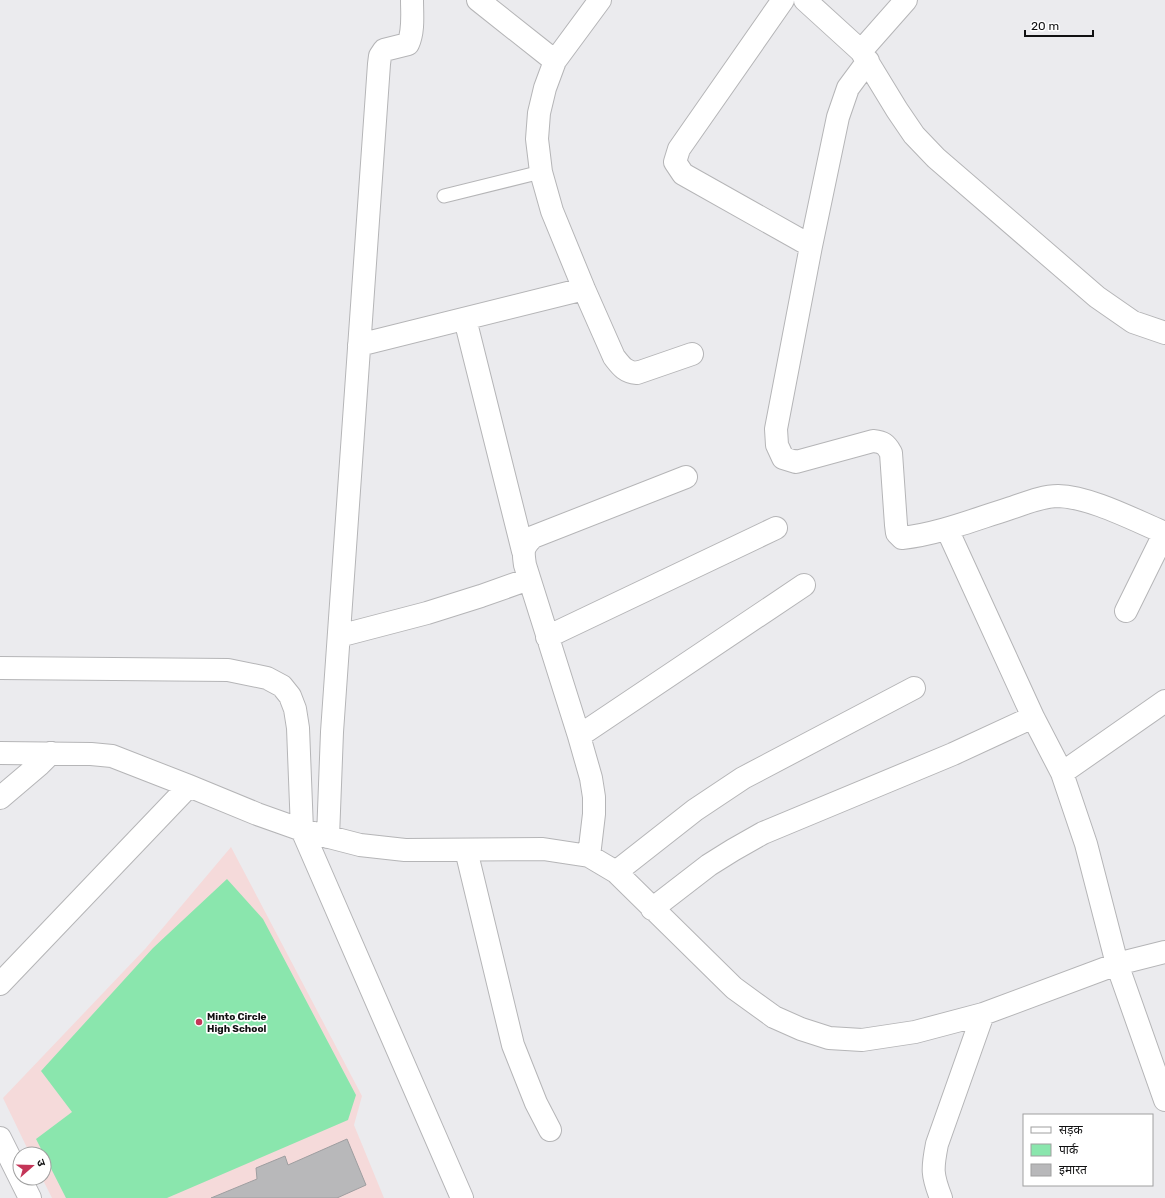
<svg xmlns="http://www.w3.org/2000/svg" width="1165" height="1198" font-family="Rubik,'Noto Sans Devanagari',sans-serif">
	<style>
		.education { fill: #f5dada }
		.green { fill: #8ae6ad }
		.building { fill: #b8b8ba; stroke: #9e9ea0 }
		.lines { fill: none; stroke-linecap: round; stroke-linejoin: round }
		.service-casing { stroke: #b5b5b7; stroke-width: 15 }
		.minor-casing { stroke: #b5b5b7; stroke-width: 24 }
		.service { stroke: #fff; stroke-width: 13 }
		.minor { stroke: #fff; stroke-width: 22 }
		.poi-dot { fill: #c43558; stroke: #fff; stroke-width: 1.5 }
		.labels { text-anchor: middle; stroke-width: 3.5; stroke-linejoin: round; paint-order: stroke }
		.poi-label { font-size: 10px; font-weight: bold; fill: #111112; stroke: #fff; text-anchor: start }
	</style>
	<rect width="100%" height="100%" fill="#ebebee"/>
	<path class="education" d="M231 847 362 1096 354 1125 384 1198H52L42 1178H44V1154H30L3 1098 145 949Z"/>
	<path class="green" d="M227 879 263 919 356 1095 348 1120 167 1198H66L36 1139 72 1112 41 1071 153 948Z"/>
	<path class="building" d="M347 1139 366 1185 337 1198H211L257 1179 256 1168 285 1156 288 1165Z"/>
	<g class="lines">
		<g class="service-casing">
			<path id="service" d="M444 196 541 172"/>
		</g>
		<g class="minor-casing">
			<path id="minor" d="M478 0 555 61
				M600 0 555 61 545 88 539 113 537 139 541 172 552 211 584 289 614 357C621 366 625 372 637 373L692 354
				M783 0 679 149 675 162 683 174 811 246
				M805 0 861 51 897 110 914 135 936 158 1097 297 1133 322 1165 333
				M861 51 906 0
				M868 61 848 88 838 117 811 246 776 429 777 445 783 458 796 462 873 441C883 442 886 444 891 453L896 525 897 533 902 538C938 534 973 520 1008 509 1024 504 1041 496 1058 496 1091 497 1134 520 1165 533
				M465 319 523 551
				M359 345 584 289
				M947 529 1033 717 1062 773 1086 844 1117 964 1165 1100
				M1126 611 1165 532
				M339 636 427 613 481 596 529 579
				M547 637 776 528
				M0 668 228 670 267 678 282 686 290 696 295 709 298 728 302 830 462 1198
				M579 736 804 585
				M0 753 91 754 112 756 189 786 257 814 302 830 360 845 405 850 543 849 589 856 616 872 734 988 774 1017 801 1029 829 1038 862 1040 915 1032 983 1014 1117 964 1165 952
				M1062 773 1165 701
				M0 798 40 764 51 753
				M328 837 332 732 379 64 380 56 384 50 408 44C414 31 412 14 412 0
				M466 850 513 1045 536 1103 550 1130
				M589 856 594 814V797L591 778 579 736 525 565C523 551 522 548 533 537L686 477
				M616 872 695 810 743 778 914 688
				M652 909 709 865 733 850 763 833 953 754 1033 717
				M0 984 189 786
				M0 1138 20 1178
				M20 1178 30 1198
				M941 1198C932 1175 932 1169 937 1144L983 1014"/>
		</g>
		<use href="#service" class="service"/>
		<use href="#minor" class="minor"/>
	</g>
	<circle class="poi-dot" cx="199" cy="1022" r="4"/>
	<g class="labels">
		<g class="poi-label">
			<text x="207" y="1020">Minto Circle<tspan x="207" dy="12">High School</tspan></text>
		</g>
	</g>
	<rect x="1023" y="1114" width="130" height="72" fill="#ffffff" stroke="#a0a0a0"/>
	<rect x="1031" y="1127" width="20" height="6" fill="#ffffff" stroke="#a0a0a0"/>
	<text x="1059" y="1134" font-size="12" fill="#111112">सड़क</text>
	<rect x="1031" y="1144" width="20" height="12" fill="#8ae6ad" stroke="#a0a0a0"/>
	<text x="1059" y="1154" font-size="12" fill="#111112">पार्क</text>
	<rect x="1031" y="1164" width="20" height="12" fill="#b8b8ba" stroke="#a0a0a0"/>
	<text x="1059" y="1174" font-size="12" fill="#111112">इमारत</text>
	<g transform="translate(32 1166) rotate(70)"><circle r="19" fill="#ffffff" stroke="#a0a0a0"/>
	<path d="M0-3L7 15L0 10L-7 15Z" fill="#c43558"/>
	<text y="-6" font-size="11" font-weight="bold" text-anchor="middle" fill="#111112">उ</text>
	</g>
	<path d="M1025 30v6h68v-6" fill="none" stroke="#111112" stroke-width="2"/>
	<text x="1031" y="30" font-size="12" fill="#111112" stroke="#ffffff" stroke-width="3" paint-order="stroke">20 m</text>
</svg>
